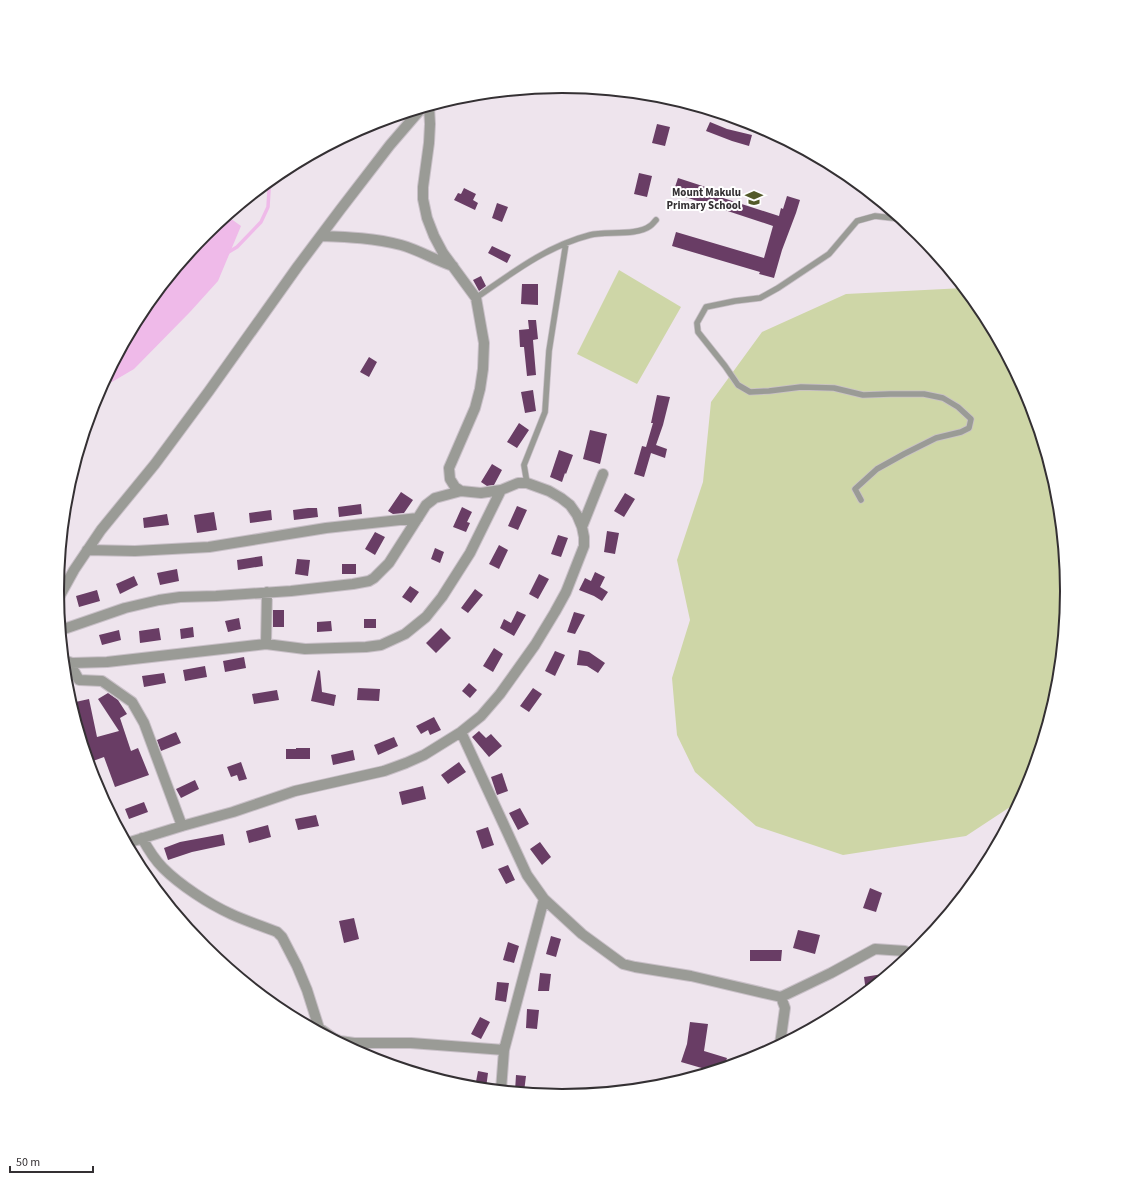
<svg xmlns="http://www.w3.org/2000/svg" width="1124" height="1182" font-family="'Source Sans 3',sans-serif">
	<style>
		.green { fill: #ced6a7 }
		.water { fill: #efbae9 }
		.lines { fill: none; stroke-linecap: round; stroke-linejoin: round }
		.stream { stroke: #efbae9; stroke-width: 3.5 }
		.building { fill: #693d65 }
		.service-casing { stroke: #c9c0c8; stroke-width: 7 }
		.minor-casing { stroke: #c9c0c8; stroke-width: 12 }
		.service { stroke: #9a9b96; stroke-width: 5.5 }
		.minor { stroke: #9a9b96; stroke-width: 10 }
		.labels { text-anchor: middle; stroke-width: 4; stroke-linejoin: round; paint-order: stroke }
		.poi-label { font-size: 11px; font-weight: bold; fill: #343033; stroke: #fff; text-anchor: end }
		.rim { fill: none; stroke: #343033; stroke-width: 2 }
	</style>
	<rect width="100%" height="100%" fill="#eee4ed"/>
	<path class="green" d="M619 270 681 307 637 384 577 354Z
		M964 288 982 311 1029 398 1057 493 1067 591 1057 690 1028 784 1019 801 966 836 843 855 756 826 695 772 677 735 672 678 690 620 677 560 703 482 711 402 762 332 846 294Z"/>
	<path class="water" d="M227 216 241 226 218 281 190 312 134 369 100 389 142 310 205 234Z"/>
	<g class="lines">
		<path class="stream" d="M227 253 237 247 261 222 268 207 269 190 268 182"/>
	</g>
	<path class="building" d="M710 122 727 129 752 135 749 146 732 141 706 131Z
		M657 124 670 127 665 146 652 143Z
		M639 173 652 176 647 197 634 194Z
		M678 178 721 192 720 197 779 216 781 208 783 209 787 196 800 200 796 213 782 250 774 278 759 274 760 272 672 246 676 232 764 258 773 226 673 193Z
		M464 188 476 194 473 200 478 203 475 210 454 200 458 193 461 194Z
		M497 203 508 207 502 222 492 218Z
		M492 246 511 255 507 263 488 253Z
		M481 276 486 286 479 291 473 280Z
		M522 284H538V305L521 304Z
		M528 320H536L538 339 533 340 536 375 527 376 524 347H520L519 330 529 329Z
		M369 357 377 362 369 377 360 372Z
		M533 390 536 411 525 413 521 392Z
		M657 395 670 397 663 425 656 445 667 449 665 458 651 453 644 477 634 474 642 446 646 447 653 423H651Z
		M519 423 529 430 517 448 507 442Z
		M590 430 607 434 600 464 583 459Z
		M559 450 573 455 566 474 565 473 562 482 550 477Z
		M492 464 502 470 494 485 487 486 481 482Z
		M401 492 413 500 404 513 393 514 388 511Z
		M625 493 635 499 624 517 614 511Z
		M361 504 362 514 339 517 338 507Z
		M517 506 527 510 518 530 508 526Z
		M462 507 472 512 467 522 470 523 466 532 453 527Z
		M308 508H317L318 517 294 520 293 510Z
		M271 510 272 520 250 523 249 513Z
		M214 512 217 530 197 533 194 515Z
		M167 514 169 525 144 528 143 518Z
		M607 531 619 533 615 554 604 552Z
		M375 532 385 537 375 555 365 549Z
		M558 535 568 538 561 557 551 554Z
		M499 545 508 550 499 569 489 564Z
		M435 548 444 552 440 563 431 559Z
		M262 556 263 566 238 570 237 560Z
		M297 559 310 560 308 576 295 574Z
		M342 564H356V574H342Z
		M177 569 179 581 160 585 157 573Z
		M595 572 605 577 600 587 608 592 602 601 594 596 579 590 585 578 591 581Z
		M539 574 549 579 538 599 529 594Z
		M134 576 138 585 120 594 116 584Z
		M410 586 419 592 411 603 402 597Z
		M475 589 483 595 468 613 461 608Z
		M97 590 100 601 79 607 76 596Z
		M273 610H284V627H273Z
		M517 611 526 615 514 636 500 628 504 619 511 623Z
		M574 612 585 615 575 634 567 632Z
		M239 618 241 629 228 632 225 621Z
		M364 619H376V628H364Z
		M331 621 332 631 317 632V622Z
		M193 627 194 637 181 639 180 629Z
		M159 628 161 640 140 643 139 631Z
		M441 628 451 638 436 653 426 643Z
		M119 630 121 640 102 645 99 635Z
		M494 648 503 654 493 672 483 666Z
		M579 650 589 652 605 663 598 673 587 666 577 665Z
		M555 651 565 655 555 676 545 671Z
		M244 657 246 668 225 672 223 661Z
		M205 666 207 677 185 681 183 670Z
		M318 670 320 671 322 692 336 695 334 706 311 701Z
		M164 673 166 683 144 687 142 676Z
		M469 683 477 690 470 698 462 691Z
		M358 688 380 689 379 701 357 700Z
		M533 688 542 694 529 712 520 706Z
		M277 690 279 700 254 704 252 694Z
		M108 693 118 700 127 714 120 718 131 751 138 748 149 775 115 787 104 757 93 761 85 737 81 738 71 703 89 699 97 737 119 731 98 699Z
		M434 717 441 730 430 735 428 730 421 734 416 726Z
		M479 731 486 738 491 734 502 746 489 757 472 737Z
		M176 732 181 743 161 751 157 740Z
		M394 737 398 746 378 755 374 745Z
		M296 748H310V759H286V749H296Z
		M353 750 355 760 333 765 331 755Z
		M241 762 247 779 239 781 237 775 231 777 227 767Z
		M459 762 466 772 448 784 441 775Z
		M502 773 508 791 497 795 491 777Z
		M195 780 199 789 181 798 176 789Z
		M423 786 426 799 402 805 399 792Z
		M144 802 148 812 129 819 125 809Z
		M520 808 529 824 518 830 509 813Z
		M316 815 319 826 298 830 295 819Z
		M268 825 271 837 249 843 246 831Z
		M488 827 494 845 482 849 476 831Z
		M223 834 225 845 192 852 168 860 164 848 180 842Z
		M540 842 551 857 542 865 530 849Z
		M508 865 515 880 506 884 498 869Z
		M870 888 882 893 876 912 863 908Z
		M354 918 359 939 344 943 339 921Z
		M798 930 820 935 815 954 793 948Z
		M551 936 561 939 556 957 546 954Z
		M508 942 519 946 514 963 503 960Z
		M750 950H782L781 961H750Z
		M540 973 551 974 549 991H538Z
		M889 973 875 984 866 992 864 977Z
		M497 982 509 983 506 1002 495 1000Z
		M527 1009 539 1010 537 1029 526 1028Z
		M480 1017 490 1022 481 1039 471 1034Z
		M690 1022 708 1024 704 1051 727 1058 724 1067 712 1071 681 1062 687 1044Z
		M478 1071 488 1073 486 1088 475 1087Z
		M516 1075 526 1076 524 1092 515 1091Z"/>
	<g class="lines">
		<g class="service-casing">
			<path id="service" d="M476 298C512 273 547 246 590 235 605 231 637 236 650 226 652 225 654 222 656 220
				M527 483 524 465 545 412 549 351 566 243
				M861 500 855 489 877 469 904 454 936 438 961 432 969 428 971 419 958 407 943 398 924 394H890L863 395 834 388 801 387 769 391 750 392 738 385 725 366 698 332 697 323 706 307 735 301 760 298 778 288 829 254 857 221 875 216 901 219"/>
		</g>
		<g class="minor-casing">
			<path id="minor" d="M321 236C348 237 375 238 401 245 419 250 435 260 453 266
				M582 527 603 474
				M87 550 135 551 209 547 326 528 418 518
				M58 599 74 570 101 530 155 464 209 391 298 266 340 210 390 145 421 109
				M61 630 125 608 159 600 180 597 216 596 291 591 353 584 369 581 374 578 389 563 426 505 435 498 461 491
				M266 644 267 592
				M64 660 66 661 72 663 107 662 266 644 305 649 366 647 381 645 405 634 426 617 442 597 470 553 501 490
				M69 662 79 680 102 681 132 702 144 723 182 826
				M461 732 527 875 544 899 504 1050 501 1090
				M142 838C148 849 154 859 163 868 180 885 209 904 231 914 246 921 262 926 277 932L282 937 297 966 307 990 319 1028 333 1038 340 1041 354 1043H411L504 1050
				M127 843 182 826 233 812 295 791 384 771 406 763 424 755 461 732 481 716 500 694 535 645 555 612 566 592 584 546V537L582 527 577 515 570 505 561 498 549 491 527 483H518L501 490 481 493 461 491 455 487 450 479 449 468 475 408 480 389 483 369 484 343 476 298 443 253 434 236 427 218 423 199V187L429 143 430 124 429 106
				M544 899 582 934 623 964 635 967 691 976 781 997 785 1008 780 1044
				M781 997 831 973 875 949 905 951 912 954"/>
		</g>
		<use href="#service" class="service"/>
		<use href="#minor" class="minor"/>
	</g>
	<defs>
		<g id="school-bare" transform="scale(1.38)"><path d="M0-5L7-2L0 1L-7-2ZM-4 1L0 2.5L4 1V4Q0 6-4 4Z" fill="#535a29" stroke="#fff" stroke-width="2.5" paint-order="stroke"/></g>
	</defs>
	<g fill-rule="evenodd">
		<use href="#school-bare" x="754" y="198"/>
	</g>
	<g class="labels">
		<g class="poi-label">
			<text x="741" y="196">Mount Makulu<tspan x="741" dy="13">Primary School</tspan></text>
		</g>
	</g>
	<path d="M0 0H1124V1182H0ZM64 591a498 498 0 1 1 996 0a498 498 0 1 1-996 0Z" fill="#fff" fill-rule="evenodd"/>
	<path class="rim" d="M64 591a498 498 0 1 1 996 0a498 498 0 1 1-996 0Z"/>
	<path d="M10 1166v6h83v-6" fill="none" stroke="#343033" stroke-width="2"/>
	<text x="16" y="1166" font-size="12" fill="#343033" stroke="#ffffff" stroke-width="3" paint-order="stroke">50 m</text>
</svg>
